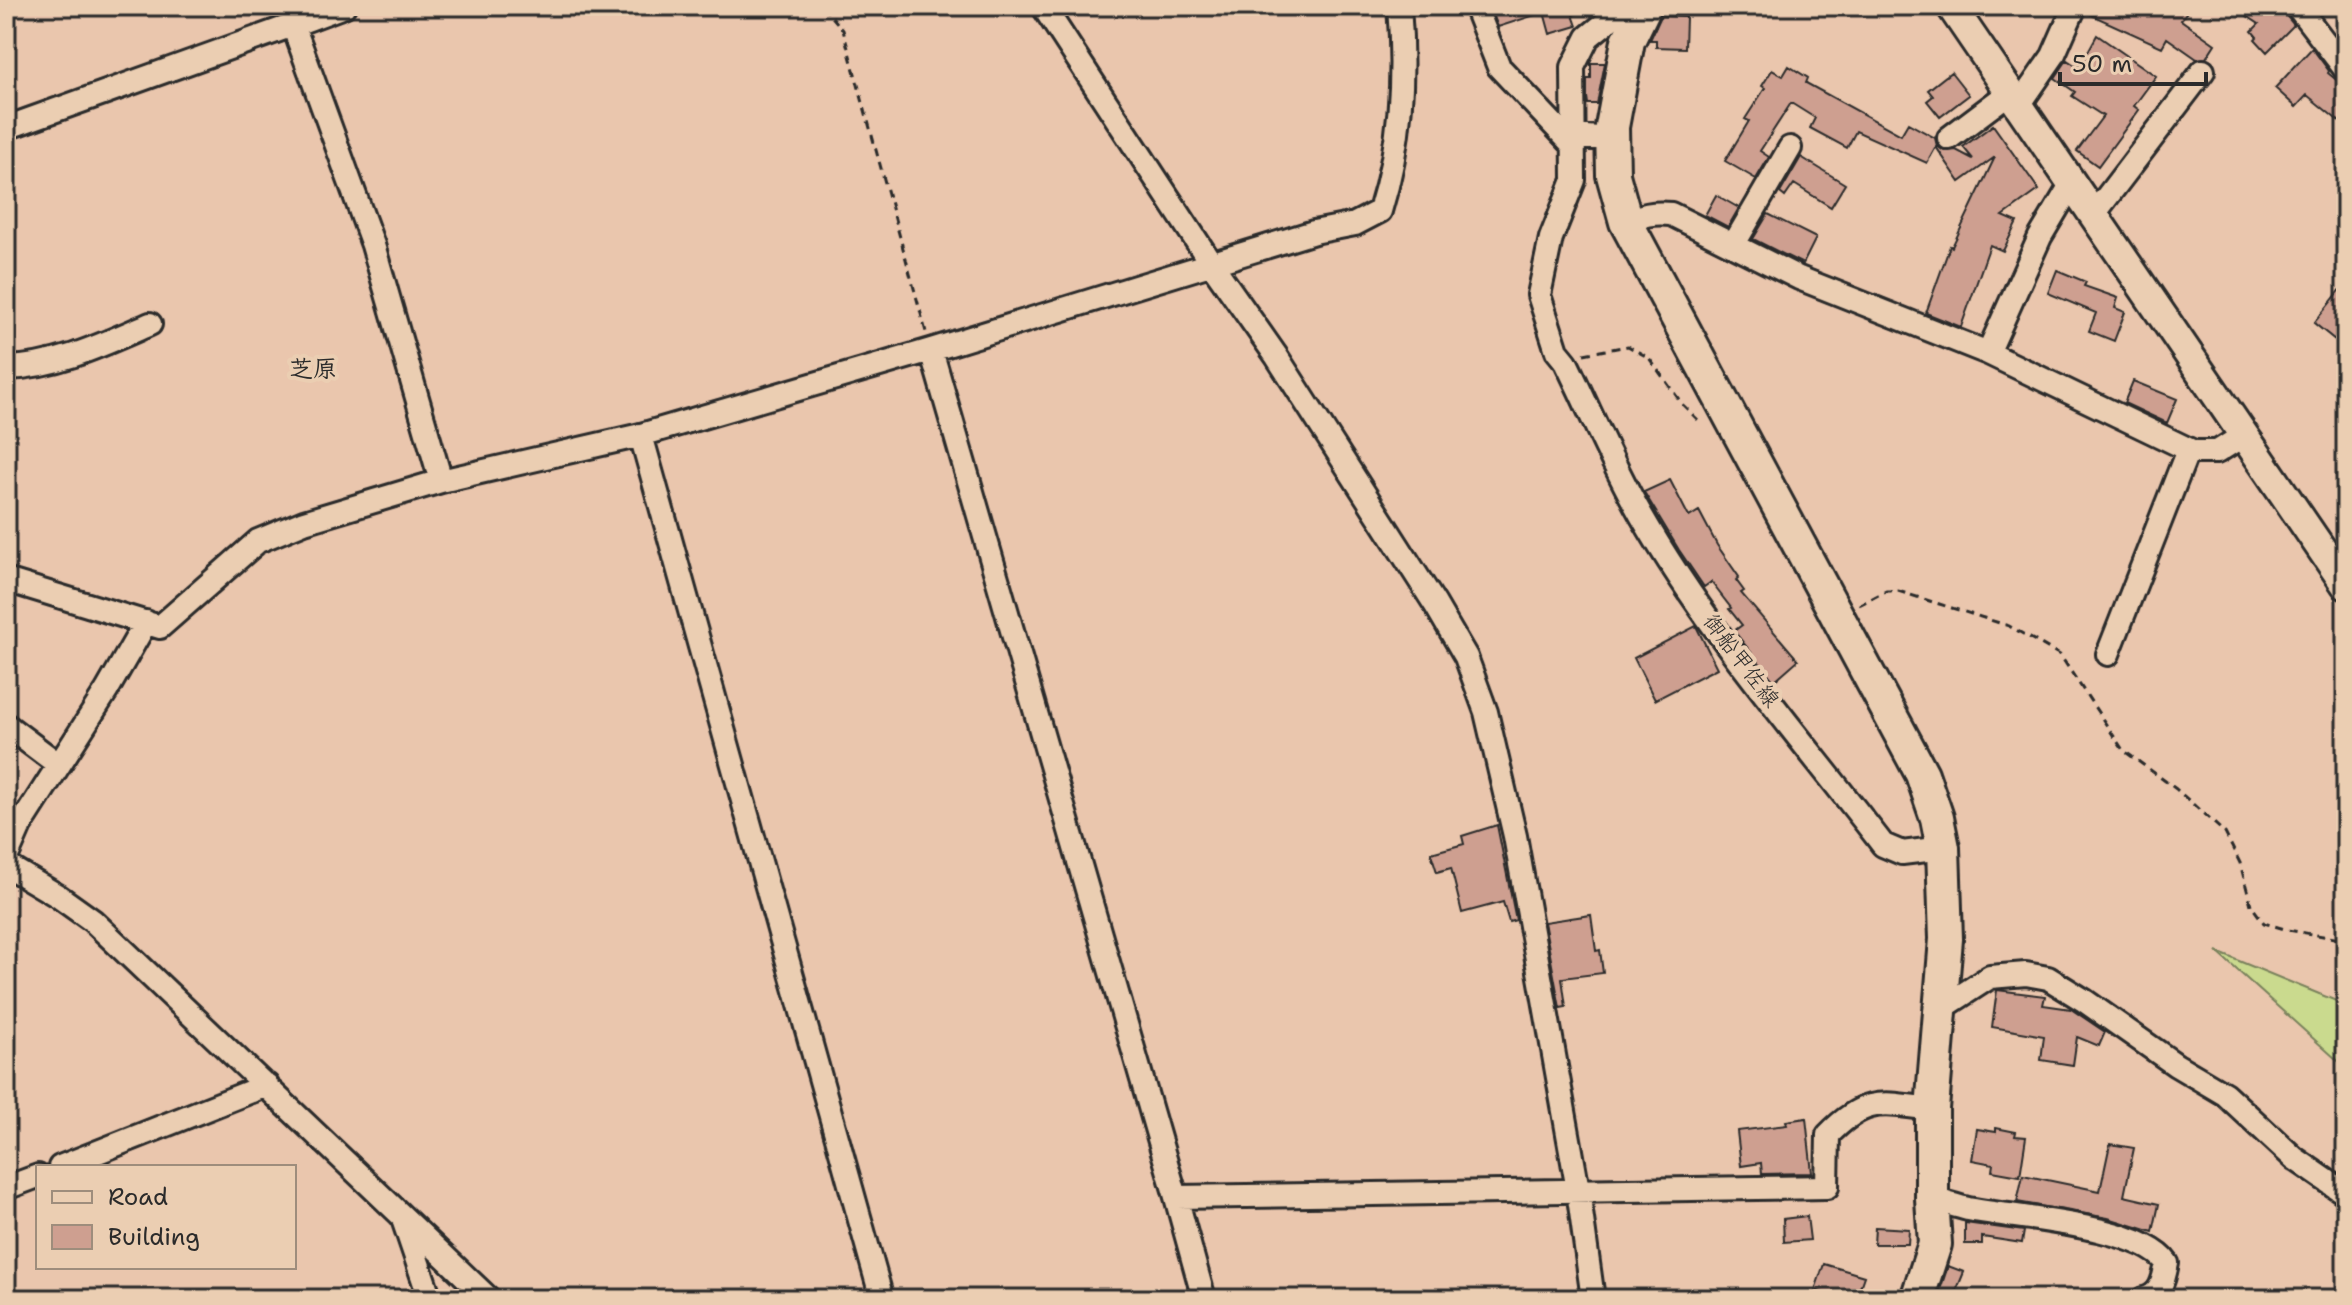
<svg xmlns="http://www.w3.org/2000/svg" width="2352" height="1305" font-family="'Shantell Sans','Klee One',sans-serif">
	<style>
		.green { fill: #cada8e; stroke: #7a825c; stroke-width: 2 }
		.building { fill: #ce9f90; stroke: #2b2b2b; stroke-width: 2 }
		.lines { fill: none; stroke-linecap: round; stroke-linejoin: round }
		.minor-casing { stroke: #2b2b2b; stroke-width: 28 }
		.tertiary-casing { stroke: #2b2b2b; stroke-width: 34 }
		.secondary-casing { stroke: #2b2b2b; stroke-width: 38 }
		.path { stroke: #2b2b2b; stroke-width: 3; stroke-dasharray: 8 6; stroke-linecap: butt }
		.minor { stroke: #ebceb2; stroke-width: 22 }
		.tertiary { stroke: #ebceb2; stroke-width: 28 }
		.secondary { stroke: #ebceb2; stroke-width: 32 }
		.labels { text-anchor: middle; stroke-width: 8; stroke-linejoin: round; paint-order: stroke }
		.street-label { font-size: 22px; fill: #2b2b2b; stroke: #ebceb2 }
		.neighbourhood-label { font-size: 24px; font-weight: bold; fill: #2b2b2b; stroke: #ebceb2 }
	</style>
	<rect width="100%" height="100%" fill="#eac6ad"/>
	<filter id="ink" filterUnits="userSpaceOnUse"><feTurbulence type="fractalNoise" baseFrequency=".0125" numOctaves="2"/><feDisplacementMap in="SourceGraphic" scale="16" xChannelSelector="R" yChannelSelector="G"/><feConvolveMatrix kernelMatrix="1 2 1 2 8 2 1 2 1" color-interpolation-filters="sRGB"/></filter>
	<g filter="url(#ink)">
		<path class="green" d="M2217 952 2346 1005V1068Z"/>
		<path class="building" d="M1490 6H1591L1592 8 1573 15 1577 26 1550 34 1544 12 1498 27Z
			M2089 6H2191L2181 20 2215 44 2206 58 2197 59 2167 38 2162 47 2087 13Z
			M2232 6H2278L2294 25 2267 52 2255 39 2257 37 2252 31 2259 24Z
			M1661 16 1686 17 1685 48 1656 47V40H1650Z
			M2097 35 2156 76 2134 106 2139 110 2098 166 2077 151 2103 116 2072 96 2075 92 2055 78 2067 60 2079 68Z
			M2312 48 2329 71 2328 73 2346 88V127L2307 95 2296 107 2275 88Z
			M1591 63H1605L1597 104H1588L1587 97V79H1591Z
			M1789 66 1808 78 1806 83 1901 135 1908 123 1935 138 1937 146 1944 151 1956 150 1973 159 1963 147 1993 125 2039 190 2003 216 2017 222 2003 251 1990 245 1961 327 1926 313 1950 246 1952 247 1995 157 1960 182 1936 147 1927 163 1856 131 1847 148 1810 128 1815 118 1791 103 1760 151 1769 157 1756 179 1725 161 1749 121 1745 119 1765 88 1762 86 1772 70 1783 76Z
			M1951 72 1969 95 1940 117 1927 101 1933 96 1928 90Z
			M1801 157 1845 184 1831 207 1794 184 1785 197 1780 193Z
			M1716 195 1739 208 1728 227 1705 215Z
			M1768 214 1816 238 1803 264 1753 239Z
			M2057 270 2086 282 2084 286 2118 298 2115 308 2125 312 2114 341 2089 331 2096 313 2048 293Z
			M2346 283V327L2335 340 2314 323Z
			M2133 381 2177 399 2167 423 2124 403Z
			M1670 480 1689 517 1699 511 1717 545 1739 577 1736 580 1744 591 1741 593 1798 660 1774 681 1734 631 1742 625 1729 609 1731 608 1711 582 1704 587 1679 550 1644 492Z
			M1696 626 1717 668 1655 700 1634 658Z
			M1497 825 1516 920 1509 922 1503 902 1462 913 1451 868 1437 872 1431 853 1464 844 1462 836Z
			M1591 915 1596 951 1600 950 1603 973 1562 978 1566 1007 1560 1008 1544 922Z
			M1997 990 2045 996 2043 1005 2071 1009 2105 1032 2099 1046 2077 1037 2073 1065 2041 1060 2044 1036 1992 1027Z
			M1806 1118 1812 1173 1762 1174 1761 1163 1741 1166 1737 1131 1787 1125 1786 1121Z
			M1996 1128 2016 1132 2015 1136 2026 1137 2020 1176 1992 1171 1993 1164 1972 1160 1977 1129 1996 1132Z
			M2110 1144 2134 1148 2124 1196 2159 1204 2153 1232 2108 1218 2017 1202 2023 1175 2100 1191Z
			M1807 1216 1810 1240 1784 1242 1783 1219Z
			M1965 1223 2024 1231 2022 1243 1982 1237V1244H1965Z
			M1875 1227 1909 1229 1908 1244H1874Z
			M1824 1264 1864 1276 1856 1299H1844L1815 1290Z
			M1948 1266 1964 1272 1953 1299H1937Z"/>
		<g class="lines">
			<g class="minor-casing">
				<path id="minor" d="M1043 6 1211 263 1277 357 1435 604 1466 657 1486 712 1515 836 1578 1190 1593 1299
					M1475 6 1499 67 1572 144
					M1641 6 1614 16 1588 37 1573 67 1574 180 1551 238 1539 295 1557 351 1566 362C1591 413 1613 466 1641 515 1708 632 1801 738 1883 845L1902 853 1943 848
					M2297 6 2346 70
					M293 25 344 6
					M2019 105 2053 56 2075 6
					M6 128 293 25 373 245 441 481
					M1572 136 1612 139
					M1949 138 2010 92
					M2094 214 2203 71
					M1626 222C1642 215 1653 212 1671 214L1799 278 1988 353 2194 452H2217L2244 435
					M1734 244 1790 148
					M931 350 1176 1197 1827 1187 1828 1135C1866 1096 1881 1103 1932 1109
					M1988 353 2040 237 2072 183
					M6 368C56 367 104 344 150 324
					M641 435 882 1299
					M6 580 160 627 258 541 304 522 441 481 641 435 931 350 1314 232 1355 224 1380 211C1401 143 1405 77 1399 6
					M2108 654 2188 450
					M6 725 59 765
					M6 858 20 826 107 690 146 622
					M6 865 58 896 93 921 489 1299
					M1939 1010 1990 977 2026 974 2048 978 2085 1001 2176 1065 2225 1094 2294 1158 2346 1194
					M60 1167 267 1085
					M6 1188 38 1176
					M1176 1197 1204 1299
					M1932 1199C1944 1202 1956 1206 1968 1209 2015 1218 2140 1225 2167 1263 2164 1279 2161 1296 2143 1299
					M404 1222 430 1299"/>
			</g>
			<g class="tertiary-casing">
				<path id="tertiary" d="M1951 6 2346 585"/>
			</g>
			<g class="secondary-casing">
				<path id="secondary" d="M1645 6 1628 41 1612 127 1613 175 1626 222 1922 774 1937 818 1943 848 1946 939 1932 1109V1199L1935 1244 1917 1299"/>
			</g>
			<path class="path" d="M823 6 843 30 926 332
				M1584 354 1628 346 1649 358 1683 405 1698 420 1701 417
				M1859 605 1886 591H1898L2009 626 2060 655 2123 750 2176 789 2225 833 2240 863 2251 905 2264 923 2288 930 2346 940"/>
			<use href="#minor" class="minor"/>
			<use href="#tertiary" class="tertiary"/>
			<use href="#secondary" class="secondary"/>
		</g>
	</g>
	<g class="labels">
		<g class="street-label">
			<text transform="translate(1742 660) rotate(53)" y="8">御船甲佐線</text>
		</g>
		<g class="neighbourhood-label">
			<text x="313" y="377">芝原</text>
		</g>
	</g>
	<rect width="2352" height="1305" fill="none" stroke="#ebceb2" stroke-width="32"/>
	<rect x="16" y="16" width="2320" height="1273" fill="none" stroke="#2b2b2b" stroke-width="3" filter="url(#ink)"/>
	<rect x="36" y="1165" width="260" height="104" fill="#ebceb2" stroke="#9e8d7c" stroke-width="2"/>
	<rect x="52" y="1191" width="40" height="12" fill="#ebceb2" stroke="#9e8d7c" stroke-width="2"/>
	<text x="108" y="1205" font-size="24" fill="#2b2b2b">Road</text>
	<rect x="52" y="1225" width="40" height="24" fill="#ce9f90" stroke="#9e8d7c" stroke-width="2"/>
	<text x="108" y="1245" font-size="24" fill="#2b2b2b">Building</text>
	<path d="M2060 72v12h146v-12" fill="none" stroke="#2b2b2b" stroke-width="4"/>
	<text x="2072" y="72" font-size="24" fill="#2b2b2b" stroke="#ebceb2" stroke-width="6" paint-order="stroke">50 m</text>
</svg>
